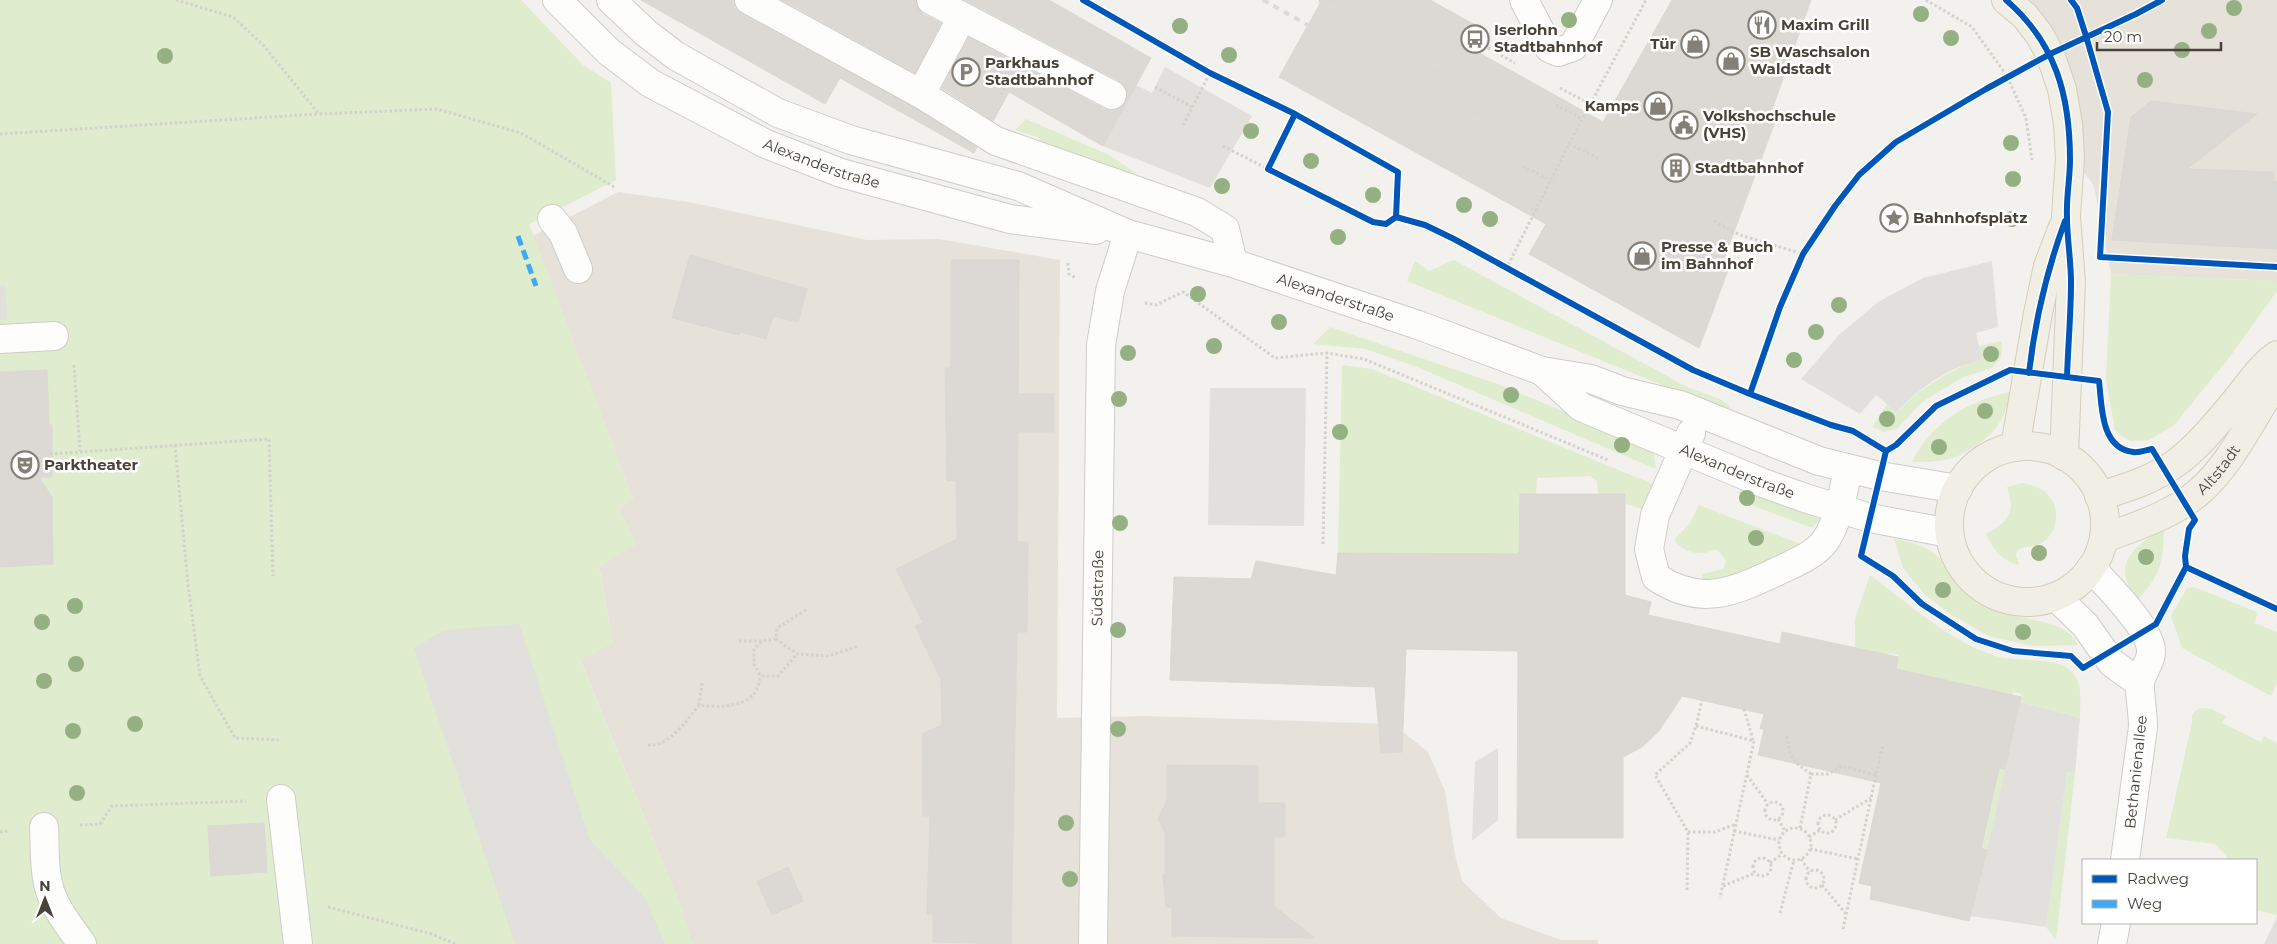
<svg xmlns="http://www.w3.org/2000/svg" width="2277" height="944" font-family="Montserrat,sans-serif">
	<style>
		.residential { fill: #e6e2da }
		.green { fill: #dfeccd }
		.parking { fill: #e1e0dc }
		.building { fill: #dcd9d5; stroke: #dad8d2 }
		.lines { fill: none; stroke-linecap: round; stroke-linejoin: round }
		.minor-casing { stroke: #cecdc9; stroke-width: 30 }
		.major-casing { stroke: #d4cdba; stroke-width: 30 }
		.path { stroke: #d2d1cb; stroke-width: 3; stroke-dasharray: 2.5 2.5; stroke-linecap: butt }
		.minor { stroke: #fdfdfc; stroke-width: 28 }
		.major { stroke: #f1eee5; stroke-width: 28 }
		.rail { stroke: #dadad9; stroke-width: 4; stroke-dasharray: 6 6; stroke-linecap: butt }
		.quiet { stroke: #3fa9f5; stroke-width: 5; stroke-dasharray: 10 5; stroke-linecap: butt }
		.cycleway-casing { stroke: #fff; stroke-width: 9 }
		.cycleway { stroke: #0057b8; stroke-width: 6 }
		.tree { fill: #95b082 }
		.labels { text-anchor: middle; stroke-width: 5; stroke-linejoin: round; paint-order: stroke }
		.poi-label { font-size: 15px; font-weight: bold; fill: #494238; stroke: #fff; text-anchor: start }
		.street-label { font-size: 15px; fill: #494238; stroke: #fff }
	</style>
	<rect width="100%" height="100%" fill="#f2f1ed"/>
	<path class="residential" d="M2012 0H2277V281L2111 274 2094 186 2074 159 2070 125Z
		M618 192 689 202 867 240 939 239 1060 260 1057 718 1144 716 1393 724 1428 752 1445 791 1455 855 1462 881 1501 918 1561 940H1598V944H692L679 902 580 659 613 643 599 566 636 544 619 509 633 498 533 236Z"/>
	<path class="green" d="M0 0H521L583 65 611 83 616 180 529 224 633 498 619 509 636 544 599 567 613 643 580 660 679 902 692 944H0Z
		M1026 119 1109 155 1138 174 1083 164 1041 147 1040 138 1015 130Z
		M1454 260 1687 387 1720 399 1730 406 1728 412 1407 281 1415 261 1429 271Z
		M2111 274 2277 281V291L2229 358 2174 425 2149 440 2131 441 2122 436 2115 430 2106 379Z
		M1330 327 1497 384 1653 448 1656 469 1417 367 1366 349 1313 344Z
		M2002 341 2001 357 1992 368 1964 377 1943 389 1921 403 1897 429 1884 432 1872 427 1888 403 1897 412C1922 387 1948 371 1981 359L1979 346Z
		M1342 365 1372 369 1653 484 1642 509 1598 494 1597 481 1590 476 1537 478 1536 494H1520L1519 626 1465 554 1338 553Z
		M2010 392C2005 420 1996 433 1972 448 1965 452 1956 458 1948 459 1936 462 1924 462 1912 462 1932 422 1968 401 2010 392Z
		M2022 483C2031 485 2041 487 2047 494 2062 508 2058 534 2040 544 2032 548 2024 545 2017 551L2016 555 2019 565C2002 561 1992 549 1986 534 2007 522 2017 513 2007 487Z
		M1742 489H1747L1821 519 1813 527H1810L1741 501 1739 492Z
		M1699 505 1800 544 1731 577 1702 582V574L1723 569 1726 561 1717 549C1702 556 1685 554 1674 540L1690 523Z
		M2164 529C2163 561 2161 575 2138 599 2109 566 2134 545 2164 529Z
		M1894 538C1911 543 1929 546 1941 560 1949 569 1953 580 1961 589 1979 607 2006 614 2030 619 2048 623 2070 627 2078 645L2033 646 1989 636 1950 614 1924 594 1903 568Z
		M1870 575C1909 604 1949 641 1996 656 2017 663 2058 655 2073 673 2083 685 2080 703 2080 718L2020 702 2021 694 2013 692 2012 695 1893 668 1897 664 1898 655 1889 653 1888 655 1855 648V619Z
		M2194 587 2257 612 2255 623 2277 632V683L2271 696 2182 648 2171 616 2187 588Z
		M2202 708 2211 709 2226 716 2222 723 2261 742 2264 736 2277 743V915L2256 910V860H2230L2215 844 2166 838 2192 723V715L2196 710Z
		M1999 768 2005 769 1987 850 1981 848Z
		M2067 771 2075 772 2056 940 2046 927Z"/>
	<path class="parking" d="M1165 67 1252 116 1210 188 1103 146 1136 85 1152 93Z
		M1992 261 1998 327 1976 333 1982 359 1954 369 1934 380 1913 396 1896 412 1876 395 1860 414 1801 379 1839 335 1878 302 1923 278Z
		M0 285H5L7 320H0Z
		M1210 388H1306L1304 526 1208 525Z
		M519 624 590 840 645 898 665 944H515L414 648 441 632 456 629Z
		M2020 702 2080 718 2075 772H2067L2046 927 1970 916 1983 857 1985 858 1987 850Z
		M1498 748V820L1472 841 1475 762Z
		M2277 917V944H2264Z"/>
	<path class="building" d="M641 0H733L735 8 742 14 913 107 977 147 974 153 840 78 825 104Z
		M782 0H915L918 8 923 14 941 23 915 73Z
		M965 0H1049L1151 58 1103 146 1009 92 993 121 942 88 969 37 1105 109 1112 111 1120 108 1126 102 1128 94 1125 87 1119 81Z
		M1322 0H1430L1486 31 1474 50 1603 122 1672 0H1811L1769 118 1775 122 1723 261 1730 265 1699 348 1529 254 1546 224 1279 77Z
		M2151 101 2257 114 2187 169 2274 172V182H2277V249L2112 240 2131 117Z
		M690 255 807 289 798 322 773 316 766 339 740 332 739 335 672 318Z
		M951 260H1019L1018 394H1054V432H1018L1017 542H1028L1027 632H1017L1011 944 933 942V914H927L930 816H923L922 734 942 725 941 679 915 626 923 623 896 569 957 539 956 480 947 481 945 368H951Z
		M47 370 49 425H52V477H39L52 497 53 564 0 567V372Z
		M1520 494H1625V595L1651 602 1648 615 1780 644 1782 632 1898 657 1896 669 2021 697 2005 769 1999 768 1981 848 1987 850 1969 921 1870 899 1872 886 1859 883 1881 783 1758 755 1764 729H1760L1764 714 1682 696 1659 731 1642 747 1623 757V838H1517L1518 651 1406 649 1402 752 1381 753 1375 687 1170 680 1174 577 1251 579 1256 561 1336 575 1338 553 1519 554Z
		M1167 765 1258 766V803H1285V837H1274V906L1315 938 1172 936V907H1166L1163 874H1165V833L1158 819 1167 800Z
		M264 823 267 872 211 876 208 826Z
		M788 867 803 901 772 915 757 882Z"/>
	<g class="lines">
		<g class="minor-casing">
			<g id="minor">
				<path id="s1" d="M557 0 609 52 650 83 766 144 841 173 1010 219 1096 230"/>
				<path id="s2" d="M611 0 646 33 676 56 778 113 851 140 1018 186 1128 234 1233 263 1418 325 1542 371 1591 379 1622 391 1680 405 1819 461 1880 476 1958 489"/>
				<path d="M749 0 921 94 996 141 1197 212 1225 229 1233 263"/>
				<path d="M931 0 1112 95"/>
				<path d="M1524 0 1549 48 1558 52 1573 47 1598 0"/>
				<path d="M921 94 962 17"/>
				<path d="M552 219 563 233 578 269"/>
				<path d="M0 339 54 336"/>
				<path id="s3" d="M1542 371 1581 407 1763 483 1805 498 1870 518 1949 533"/>
				<path d="M1691 433 1655 515 1649 549 1656 577C1702 608 1735 591 1780 570 1795 563 1815 555 1825 541 1839 521 1843 493 1848 469"/>
				<path d="M2091 568C2106 584 2152 630 2151 652 2151 663 2140 674 2140 685 2140 699 2143 713 2143 727L2125 860"/>
				<path d="M2056 597 2085 625 2112 663 2140 683"/>
				<path d="M281 799 298 944"/>
				<path d="M44 827C45 844 44 862 47 878 50 903 68 924 82 944"/>
				<path id="s4" d="M1093 944 1101 345 1110 291 1128 234"/>
				<path d="M2112 944 2116 923"/>
			</g>
		</g>
		<g class="major-casing">
			<g id="major">
				<path d="M2006 0 2025 16 2039 34 2050 54 2062 89 2068 124 2070 158 2066 216 2071 282 2064 456"/>
				<circle cx="2027" cy="524" r="78"/>
				<path d="M2015 447 2038 313 2048 266 2063 227"/>
				<path d="M2099 496C2171 476 2187 459 2234 403 2248 386 2259 368 2277 355"/>
				<path id="s5" d="M2104 538C2137 526 2173 515 2200 491 2232 463 2253 416 2277 381"/>
			</g>
		</g>
		<path class="path" d="M176 0 233 17 263 45 319 114 437 109 521 133 616 188
			M1926 0 1972 27 2007 76 2026 118 2032 160
			M2081 39 2136 14 2162 0
			M1479 43 1515 63
			M1155 87 1192 107
			M1560 88 1590 104
			M1001 95 1008 80
			M1556 105 1582 119
			M1295 114 1268 169 1373 222 1386 224 1396 217
			M1183 125 1210 73
			M0 134 318 114
			M1569 144 1600 159
			M1223 146 1268 169
			M1523 166 1550 180
			M1714 221 1740 235 1803 254
			M1068 263 1069 274 1076 278
			M1506 269 1569 144 1646 0
			M1145 303 1156 305 1183 292 1275 358 1327 353 1364 359 1608 460
			M74 365 80 451
			M1749 395C1780 303 1814 201 1897 142 1935 115 1977 93 2018 71
			M175 445 188 584 200 676 235 738 279 740
			M50 454 269 439 273 576
			M1323 544 1327 353
			M1857 555 1893 576 1922 604 1976 639 2013 651 2061 655
			M2167 602 2186 567
			M806 610 777 628 776 639 797 654 828 656 859 646
			M776 639 763 641 754 649V664L761 676H778L797 654
			M739 641H762
			M702 683 699 705C717 707 741 708 754 694 758 690 759 681 761 676
			M1744 709 1753 740
			M1696 726 1754 741 1720 898
			M1787 736C1790 760 1792 760 1811 774L1800 828
			M648 745C669 747 687 720 699 705
			M1811 774H1828L1842 766 1876 775 1883 745
			M1747 775 1768 804
			M1765 811a9 9 0 1 1 18 0a9 9 0 1 1-18 0Z
			M1818 824a9 9 0 1 1 18 0a9 9 0 1 1-18 0Z
			M1778 819 1785 831
			M1835 820 1871 798
			M80 825 100 824 112 806 246 801
			M1779 844a16 16 0 1 1 32 0a16 16 0 1 1-32 0Z
			M1734 831 1779 840
			M0 832 9 831
			M1688 832H1715L1736 824
			M1809 837 1820 830
			M1810 849 1858 859
			M1753 867a9 9 0 1 1 18 0a9 9 0 1 1-18 0Z
			M1801 859 1810 872
			M1770 863 1782 854
			M1806 879a9 9 0 1 1 18 0a9 9 0 1 1-18 0Z
			M1822 885 1846 914
			M1723 886 1755 873
			M1687 890 1688 832 1655 775 1690 743 1696 726 1702 700
			M328 907 432 934 455 944
			M1780 913 1794 860
			M1843 929 1876 775"/>
		<use href="#minor" class="minor"/>
		<use href="#major" class="major"/>
		<path class="rail" d="M1263 0 1506 136
			M1319 0 1522 112"/>
		<path class="quiet" d="M518 236 536 286"/>
		<g class="cycleway-casing">
			<path id="cycleway" d="M1083 0 1210 73 1295 114 1398 172 1396 217 1425 225 1454 239 1693 370 1750 394 1831 425 1853 431 1886 451
				M2006 0C2056 43 2070 96 2070 160 2070 179 2066 198 2067 217 2067 239 2071 260 2071 282 2071 314 2068 346 2067 377
				M2071 0 2077 8 2086 36 2108 112 2100 257 2277 267
				M1295 114 1268 169 1373 222 1386 224 1396 217
				M2010 370 2099 381C2102 405 2100 448 2133 452 2139 453 2146 450 2152 449L2195 520 2189 529 2185 556 2186 567 2156 624 2083 668 2071 656 2013 651 1976 639 1922 604 1893 576 1861 556 1886 451 1896 445 1936 406Z
				M2029 373C2035 320 2047 270 2065 221
				M1750 394 1780 307 1803 254 1835 206 1859 175 1896 142 1986 89 2050 54 2136 14 2162 0
				M2186 567 2277 609"/>
		</g>
		<use href="#cycleway" class="cycleway"/>
	</g>
	<g class="tree">
		<circle cx="2234" cy="8" r="8"/>
		<circle cx="1921" cy="14" r="8"/>
		<circle cx="1569" cy="20" r="8"/>
		<circle cx="1180" cy="26" r="8"/>
		<circle cx="2209" cy="31" r="8"/>
		<circle cx="1951" cy="38" r="8"/>
		<circle cx="2182" cy="50" r="8"/>
		<circle cx="1229" cy="55" r="8"/>
		<circle cx="165" cy="56" r="8"/>
		<circle cx="2145" cy="80" r="8"/>
		<circle cx="1251" cy="131" r="8"/>
		<circle cx="2011" cy="143" r="8"/>
		<circle cx="1311" cy="161" r="8"/>
		<circle cx="2013" cy="179" r="8"/>
		<circle cx="1222" cy="186" r="8"/>
		<circle cx="1373" cy="195" r="8"/>
		<circle cx="1464" cy="205" r="8"/>
		<circle cx="1490" cy="219" r="8"/>
		<circle cx="2012" cy="219" r="8"/>
		<circle cx="1338" cy="237" r="8"/>
		<circle cx="1198" cy="294" r="8"/>
		<circle cx="1839" cy="305" r="8"/>
		<circle cx="1279" cy="322" r="8"/>
		<circle cx="1816" cy="332" r="8"/>
		<circle cx="1214" cy="346" r="8"/>
		<circle cx="1128" cy="353" r="8"/>
		<circle cx="1991" cy="354" r="8"/>
		<circle cx="1794" cy="360" r="8"/>
		<circle cx="1511" cy="395" r="8"/>
		<circle cx="1119" cy="399" r="8"/>
		<circle cx="1985" cy="411" r="8"/>
		<circle cx="1887" cy="419" r="8"/>
		<circle cx="1340" cy="432" r="8"/>
		<circle cx="1622" cy="445" r="8"/>
		<circle cx="1939" cy="447" r="8"/>
		<circle cx="1747" cy="498" r="8"/>
		<circle cx="1120" cy="523" r="8"/>
		<circle cx="1756" cy="538" r="8"/>
		<circle cx="2039" cy="553" r="8"/>
		<circle cx="2146" cy="557" r="8"/>
		<circle cx="1943" cy="590" r="8"/>
		<circle cx="75" cy="606" r="8"/>
		<circle cx="42" cy="622" r="8"/>
		<circle cx="1118" cy="630" r="8"/>
		<circle cx="2023" cy="632" r="8"/>
		<circle cx="76" cy="664" r="8"/>
		<circle cx="44" cy="681" r="8"/>
		<circle cx="135" cy="724" r="8"/>
		<circle cx="1118" cy="729" r="8"/>
		<circle cx="73" cy="731" r="8"/>
		<circle cx="77" cy="793" r="8"/>
		<circle cx="1066" cy="823" r="8"/>
		<circle cx="1070" cy="879" r="8"/>
	</g>
	<defs>
		<g id="restaurant-ring" transform="scale(1.4375)"><circle r="9.5" fill="#fff" stroke="#847f77" stroke-width="1.5"/><path d="M-5-6h1v4h1v-4h1v4h1v-4h1v5L-1.5 .5V6h-2V.5L-5-1ZM5-6V6H3V1.5H1.5Q1.5-4 5-6Z" fill="#847f77"/></g>
		<g id="bus-ring" transform="scale(1.4375)"><circle r="9.5" fill="#fff" stroke="#847f77" stroke-width="1.5"/><path d="M-5-6H5V4H4V6H2V4H-2V6H-4V4H-5ZM-3.5-4V0h7V-4ZM-3.5 1.2v1.5H-2V1.2ZM2 1.2v1.5H3.5V1.2Z" fill="#847f77"/></g>
		<g id="shop-ring" transform="scale(1.4375)"><circle r="9.5" fill="#fff" stroke="#847f77" stroke-width="1.5"/><path d="M-5-2.5h2.3a2.7 3.5 0 0 1 5.4 0H5L5.5 6h-11ZM-1.5-2.5h3a1.5 2.3 0 0 0-3 0Z" fill="#847f77"/></g>
		<g id="parking-ring" transform="scale(1.4375)"><circle r="9.5" fill="#fff" stroke="#847f77" stroke-width="1.5"/><path d="M-3.5-5.5H1a3.5 3.5 0 0 1 0 7H-1V5.5H-3.5ZM-1-3.4V-.6H.8a1.4 1.4 0 0 0 0-2.8Z" fill="#847f77"/></g>
		<g id="civic-ring" transform="scale(1.4375)"><circle r="9.5" fill="#fff" stroke="#847f77" stroke-width="1.5"/><path d="M-.6-6.5H3V-4.5H.6V-3L4-1V1h2V6H-6V1h2V-1L-.6-3ZM-1.2 2.5V6h2.4V2.5Z" fill="#847f77"/></g>
		<g id="building-ring" transform="scale(1.4375)"><circle r="9.5" fill="#fff" stroke="#847f77" stroke-width="1.5"/><path d="M-4-6H4V6H1V3H-1V6H-4ZM-2.5-4.3h1.7v1.8h-1.7ZM.8-4.3h1.7v1.8H.8ZM-2.5-1h1.7V.8h-1.7ZM.8-1h1.7V.8H.8Z" fill="#847f77"/></g>
		<g id="sight-ring" transform="scale(1.4375)"><circle r="9.5" fill="#fff" stroke="#847f77" stroke-width="1.5"/><path d="M0-6L1.8-2.2L6-1.7L2.9 1.2L3.7 5.4L0 3.3L-3.7 5.4L-2.9 1.2L-6-1.7L-1.8-2.2Z" fill="#847f77"/></g>
		<g id="theatre-ring" transform="scale(1.4375)"><circle r="9.5" fill="#fff" stroke="#847f77" stroke-width="1.5"/><path d="M-5-5.5Q0-4 5-5.5V0Q5 5 0 6Q-5 5-5 0ZM-3.3-2.5H-1v1.5H-3.3ZM1-2.5H3.3v1.5H1ZM-2.8 1Q0 5.5 2.8 1Z" fill="#847f77"/></g>
	</defs>
	<g fill-rule="evenodd">
		<use href="#restaurant-ring" x="1762" y="25"/>
		<use href="#bus-ring" x="1475" y="39"/>
		<use href="#shop-ring" x="1695" y="44"/>
		<use href="#shop-ring" x="1731" y="61"/>
		<use href="#parking-ring" x="966" y="72"/>
		<use href="#shop-ring" x="1658" y="106"/>
		<use href="#civic-ring" x="1684" y="125"/>
		<use href="#building-ring" x="1676" y="168"/>
		<use href="#sight-ring" x="1894" y="218"/>
		<use href="#shop-ring" x="1642" y="256"/>
		<use href="#theatre-ring" x="25" y="465"/>
	</g>
	<g class="labels">
		<g class="poi-label">
			<text x="1781" y="30">Maxim Grill</text>
			<text x="1494" y="35">Iserlohn<tspan x="1494" dy="17">Stadtbahnhof</tspan></text>
			<text x="1676" y="49" text-anchor="end">Tür</text>
			<text x="1750" y="57">SB Waschsalon<tspan x="1750" dy="17">Waldstadt</tspan></text>
			<text x="985" y="68">Parkhaus<tspan x="985" dy="17">Stadtbahnhof</tspan></text>
			<text x="1639" y="111" text-anchor="end">Kamps</text>
			<text x="1703" y="121">Volkshochschule<tspan x="1703" dy="17">(VHS)</tspan></text>
			<text x="1695" y="173">Stadtbahnhof</text>
			<text x="1913" y="223">Bahnhofsplatz</text>
			<text x="1661" y="252">Presse &amp; Buch<tspan x="1661" dy="17">im Bahnhof</tspan></text>
			<text x="44" y="470">Parktheater</text>
		</g>
		<g class="street-label">
			<text dy="5" stroke="none"><textPath href="#s1" startOffset="315">Alexanderstraße</textPath></text>
			<text dy="5" stroke="none"><textPath href="#s2" startOffset="791">Alexanderstraße</textPath></text>
			<text dy="5" stroke="none"><textPath href="#s5" startOffset="136">Altstadt</textPath></text>
			<text dy="5" stroke="none"><textPath href="#s3" startOffset="222">Alexanderstraße</textPath></text>
			<text dy="5" stroke="none"><textPath href="#s4" startOffset="356">Südstraße</textPath></text>
			<text transform="translate(2136 772) rotate(-84)" y="5">Bethanienallee</text>
		</g>
	</g>
	<rect x="2082" y="859" width="175" height="65" fill="#ffffff" stroke="#b6b3af"/>
	<rect x="2092" y="875" width="25" height="8" fill="#0057b8" stroke="#b6b3af"/>
	<text x="2127" y="884" font-size="15" fill="#494238">Radweg</text>
	<rect x="2092" y="900" width="25" height="8" fill="#3fa9f5" stroke="#b6b3af"/>
	<text x="2127" y="909" font-size="15" fill="#494238">Weg</text>
	<g transform="translate(45 899)" stroke="#ffffff" stroke-width="4" paint-order="stroke">
	<path d="M0-4L9 19L0 12L-9 19Z" fill="#494238"/>
	<text y="-8" font-size="14" font-weight="bold" text-anchor="middle" fill="#494238">N</text>
	</g>
	<path d="M2097 42v8h124v-8" fill="none" stroke="#494238" stroke-width="2.5"/>
	<text x="2104" y="42" font-size="15" fill="#494238" stroke="#ffffff" stroke-width="4" paint-order="stroke">20 m</text>
</svg>
